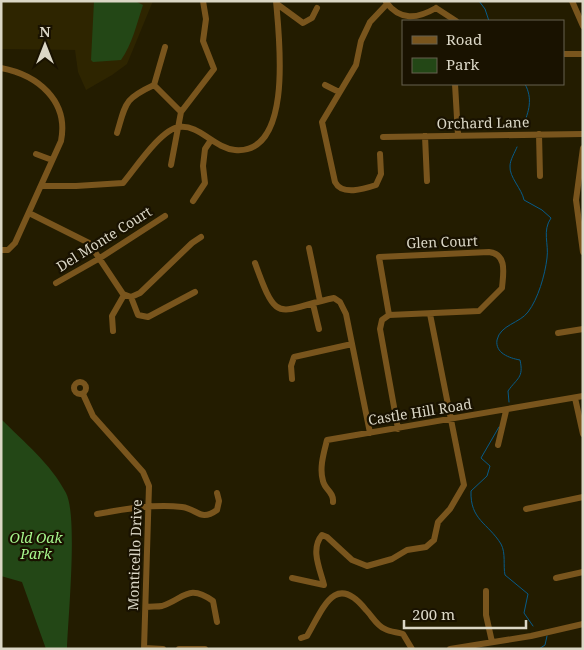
<svg xmlns="http://www.w3.org/2000/svg" width="584" height="650" font-family="'Noto Serif',serif">
	<style>
		.built { fill: #2e2500 }
		.green { fill: #234716 }
		.lines { fill: none; stroke-linecap: round; stroke-linejoin: round }
		.stream { stroke: #075b89; stroke-width: 1 }
		.minor { stroke: #79551d; stroke-width: 6 }
		.labels { text-anchor: middle; stroke-width: 4.5; stroke-linejoin: round; paint-order: stroke }
		.street-label { font-size: 14px; fill: #dbd7c6; stroke: #191200 }
		.park-label { font-size: 14px; font-style: italic; fill: #a7f78d; stroke: #191200 }
	</style>
	<rect width="100%" height="100%" fill="#231c00"/>
	<path class="built" d="M1 1H153L127 64 112 75 86 90 78 72 75 50 1 49Z"/>
	<path class="green" d="M94 1H135L143 5C137 23 132 45 121 60L93 62 91 60Z
		M1 419C24 442 51 464 66 493 78 516 68 618 67 649H46L22 582 1 576Z"/>
	<g class="lines">
		<path class="stream" d="M479 1 485 9 489 21
			M523 126C529 111 533 99 525 84
			M509 402 508 391C517 378 524 378 520 360 509 358 495 353 497 340 500 325 520 323 528 312 538 299 545 275 547 258 549 244 542 231 551 218L542 210 524 200C522 189 509 177 510 166 510 160 515 152 517 147
			M499 427 481 458 490 466 487 476 471 491C470 520 488 523 501 544 506 553 503 566 505 575L528 594 524 613 533 626
			M539 649 545 645 547 636"/>
		<path class="minor" d="M572 1 583 26
			M386 2C400 21 417 19 436 8
			M277 4 303 23 312 18 317 8
			M436 8 456 21
			M563 54H583
			M1 68C38 75 69 101 61 141L15 243 8 250H1
			M455 84 458 135
			M154 85 165 47
			M154 85 181 112
			M325 85 339 92
			M117 133C126 103 124 99 154 85
			M539 134 540 176
			M425 136 427 181
			M383 137 583 134
			M583 148 576 200 583 252
			M36 154 52 160
			M380 154 381 174 376 185C364 189 342 196 335 182L322 122 356 65 361 41 370 22 387 4
			M171 165 181 112 214 69 203 41 206 19 203 1
			M41 186H76L123 183C135 169 161 129 179 127 199 124 214 148 235 150 294 155 279 36 276 1
			M193 201 205 183 203 166 205 149 211 140
			M29 213 89 243 123 294 131 297 140 293 192 243 201 237
			M309 248 320 301
			M255 263C278 327 277 310 334 298L340 302 346 314 370 433
			M56 283 100 258 165 216
			M131 297 138 315 148 317 195 292
			M313 304 319 329
			M389 315 479 311 502 288C503 275 508 254 489 252L379 257 389 315 382 320 380 329 398 429
			M113 331 112 316 124 295
			M558 333 583 329
			M292 379 291 366 294 357 352 344
			M74 388a6 6 0 1 1 12 0a6 6 0 1 1-12 0Z
			M83 394 93 416 143 472 149 486 144 649
			M575 398 583 434
			M498 445 506 411
			M333 502C334 492 325 490 323 481 319 468 324 452 327 440L583 396
			M526 509 583 497
			M97 514C125 509 153 504 182 507 198 509 200 522 217 510L219 501 217 493
			M292 578 324 585C320 569 310 549 322 535L327 537 352 560 367 566 392 559 407 550 426 547 434 540 438 522 450 509 464 485 430 314
			M556 578 583 572
			M486 591V615L492 642
			M146 607C151 606 157 607 162 606 184 599 188 583 213 601L217 622
			M301 638 307 636C323 609 335 571 366 610 372 616 377 626 385 629 390 632 397 632 403 634L412 649
			M144 648 163 649
			M179 649H205
			M450 649 531 636 583 624"/>
	</g>
	<g class="labels">
		<g class="street-label">
			<text transform="translate(483 123) rotate(-1)" y="5">Orchard Lane</text>
			<text transform="translate(104 239) rotate(-32)" y="5">Del Monte Court</text>
			<text transform="translate(442 242) rotate(-2)" y="5">Glen Court</text>
			<text transform="translate(420 412) rotate(-9)" y="5">Castle Hill Road</text>
			<text transform="translate(135 555) rotate(-88)" y="5">Monticello Drive</text>
		</g>
		<g class="park-label">
			<text x="36" y="543">Old Oak<tspan x="36" dy="16">Park</tspan></text>
		</g>
	</g>
	<rect width="584" height="650" fill="none" stroke="#dbd7c6" stroke-width="5"/>
	<rect x="402" y="20" width="162" height="65" fill="#191200" stroke="#67614f"/>
	<rect x="412" y="36" width="25" height="8" fill="#79551d" stroke="#67614f"/>
	<text x="446" y="45" font-size="15" fill="#dbd7c6">Road</text>
	<rect x="412" y="58" width="25" height="15" fill="#234716" stroke="#67614f"/>
	<text x="446" y="70" font-size="15" fill="#dbd7c6">Park</text>
	<g transform="translate(45 45)" stroke="#191200" stroke-width="4" paint-order="stroke">
	<path d="M0-4L9 19L0 12L-9 19Z" fill="#dbd7c6"/>
	<text y="-8" font-size="14" font-weight="bold" text-anchor="middle" fill="#dbd7c6">N</text>
	</g>
	<path d="M404 620v8h122v-8" fill="none" stroke="#dbd7c6" stroke-width="2.5"/>
	<text x="412" y="620" font-size="15" fill="#dbd7c6" stroke="#191200" stroke-width="4" paint-order="stroke">200 m</text>
</svg>
